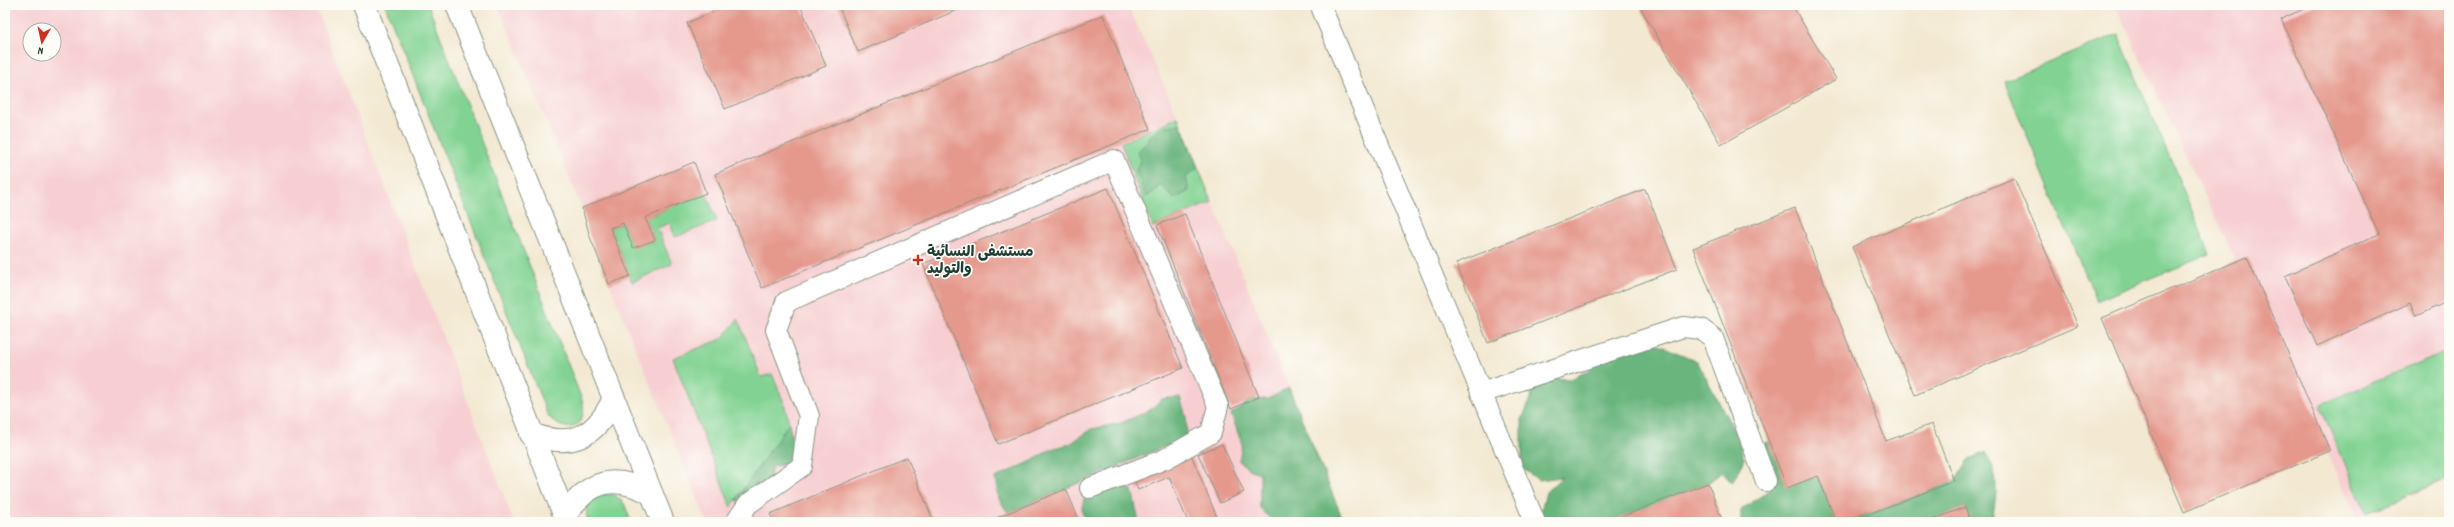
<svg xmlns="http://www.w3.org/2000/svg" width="2454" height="527" font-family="Dekko,'Playpen Sans Arabic',sans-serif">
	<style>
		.built { fill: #f7cfd2; fill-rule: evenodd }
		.green { fill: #82d393; stroke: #508864 }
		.forest { fill: #69b57d; stroke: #447958 }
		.building { fill: #e5988c }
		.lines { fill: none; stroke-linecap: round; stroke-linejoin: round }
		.service-casing { stroke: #899383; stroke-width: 22 }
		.secondary-casing { stroke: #899383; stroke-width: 24 }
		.service { stroke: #fff; stroke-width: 20 }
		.secondary { stroke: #fff; stroke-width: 22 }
		.poi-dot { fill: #c8321e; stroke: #fdfcf7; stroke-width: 1.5 }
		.labels { text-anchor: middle; stroke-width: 3.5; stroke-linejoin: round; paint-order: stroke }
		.poi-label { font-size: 15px; font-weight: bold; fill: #1f3d34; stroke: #fdfcf7; text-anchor: start }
	</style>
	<rect width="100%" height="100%" fill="#fdfcf7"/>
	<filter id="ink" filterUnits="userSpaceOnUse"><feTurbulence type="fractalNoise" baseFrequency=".025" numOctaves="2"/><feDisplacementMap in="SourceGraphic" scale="8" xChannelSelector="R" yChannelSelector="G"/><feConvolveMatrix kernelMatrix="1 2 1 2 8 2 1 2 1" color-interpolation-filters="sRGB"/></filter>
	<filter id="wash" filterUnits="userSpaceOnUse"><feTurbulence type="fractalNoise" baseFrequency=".012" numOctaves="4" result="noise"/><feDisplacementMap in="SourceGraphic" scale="16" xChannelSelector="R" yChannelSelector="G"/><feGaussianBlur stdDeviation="0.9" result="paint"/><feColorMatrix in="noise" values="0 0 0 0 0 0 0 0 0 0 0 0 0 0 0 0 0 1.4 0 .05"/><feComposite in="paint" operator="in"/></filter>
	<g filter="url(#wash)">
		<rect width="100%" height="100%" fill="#f3e9d2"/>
		<path class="built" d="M5 5H315L514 522H5ZM30 30H54V54H30Z
			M498 5H1128L1178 117 1344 522H707L590 237 582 208Z
			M2115 5H2449V480L2357 518Z"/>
		<path class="green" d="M385 5H428L582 400C590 429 563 437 547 414Z
			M2118 34 2210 254 2096 301 2004 81Z
			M1178 117 1212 202 1153 227 1121 143Z
			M706 193 717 221 675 237 670 223 657 228 672 264 632 282 610 228 623 223 633 248 655 240 645 218Z
			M738 319 761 377 772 374 784 403 789 423 731 507 673 358 722 339Z
			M2449 350V478L2366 513 2320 405Z
			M604 494 615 495 624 503 631 522H588C585 511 586 505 593 496Z"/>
		<path class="forest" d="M1180 124 1198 168 1186 177 1189 191 1174 199 1160 184 1155 191 1146 197 1136 170 1141 160 1137 151 1146 144 1150 136 1166 126Z
			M1641 337 1697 361 1738 438 1744 459 1732 483 1722 472 1708 483 1618 519 1620 522H1547L1541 512 1546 492 1562 477 1538 480 1522 468V419L1531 398 1536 377 1571 379 1590 370 1607 349Z
			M1289 388 1344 522H1273L1260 508V473L1250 470 1239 461 1242 444 1231 414 1251 400 1268 399Z
			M1180 397 1186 417 1187 437 1008 513 998 497 995 478 1032 461 1051 449 1070 444 1091 429 1121 423 1150 410 1161 399Z
			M789 423 794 451 788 464 773 466 770 475 781 481 743 502 737 501 738 497Z
			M1769 441 1787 488 1818 476 1836 522H1741V510L1771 489 1761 447Z
			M1985 452C2001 477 1996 494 1992 522H1848L1954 482 1967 461Z
			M1122 484 1132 490 1139 522H1086C1079 509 1082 500 1090 488Z"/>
		<g id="blocks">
			<path class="building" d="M729 5H800L826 66 725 109 687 23Z
				M838 5H969L858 52Z
				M1644 5H1792L1836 79 1721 145 1640 7Z
				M2313 5H2449V301L2416 316 2410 303 2317 346 2285 276 2379 234 2281 19Z
				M1103 15 1150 129 762 288 715 174Z
				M694 162 706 193 645 218 655 240 633 248 623 223 610 228 630 276 609 284 590 237 582 208Z
				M2014 178 2078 326 1915 395 1852 247Z
				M1108 188 1183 368 998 444 923 264Z
				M1645 189 1677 269 1488 343 1456 263Z
				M1795 208 1886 441 1932 424 1954 481 1848 522H1836L1818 476 1787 488 1693 248Z
				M1185 214 1259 397 1231 409 1157 225Z
				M2247 257 2330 451 2184 512 2102 318Z
				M1222 444 1244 492 1220 503 1198 454Z
				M1190 452 1219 522H1188L1169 477 1138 490 1133 476Z
				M907 457 934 522H774L770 514Z
				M1708 483 1723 522H1620L1618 518Z
				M1066 489 1080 522H986L1008 513Z
				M1965 507 1971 522H1927Z"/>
		</g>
	</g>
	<g filter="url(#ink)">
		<use href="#blocks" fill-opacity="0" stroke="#899383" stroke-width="1"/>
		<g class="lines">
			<g class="service-casing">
				<path id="service" d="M1322 9 1535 522
					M1481 393 1683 327 1701 329 1713 338 1766 481
					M736 522 748 504 802 466 809 416 776 330 786 302 1114 160 1218 406 1211 433 1165 459 1090 488"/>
			</g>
			<g class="secondary-casing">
				<path id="secondary" d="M364 5 567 522
					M457 5 663 522
					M531 434C572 449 596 437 614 398
					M565 516C588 480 614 473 652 494"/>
			</g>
			<use href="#service" class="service"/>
			<use href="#secondary" class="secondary"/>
		</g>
	</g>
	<path class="poi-dot" d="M916 254h4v4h4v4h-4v4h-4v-4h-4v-4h4z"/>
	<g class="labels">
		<g class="poi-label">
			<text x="927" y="256">مستشفى النسائية<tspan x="927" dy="17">والتوليد</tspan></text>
		</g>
	</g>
	<rect width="2454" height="527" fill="none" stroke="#fdfcf7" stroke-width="20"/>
	<g transform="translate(42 42) rotate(189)"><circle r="19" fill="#fdfcf7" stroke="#a4b0a9"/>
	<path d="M0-3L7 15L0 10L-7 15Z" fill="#c8321e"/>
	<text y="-6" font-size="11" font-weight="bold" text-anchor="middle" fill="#1f3d34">N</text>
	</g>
</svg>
